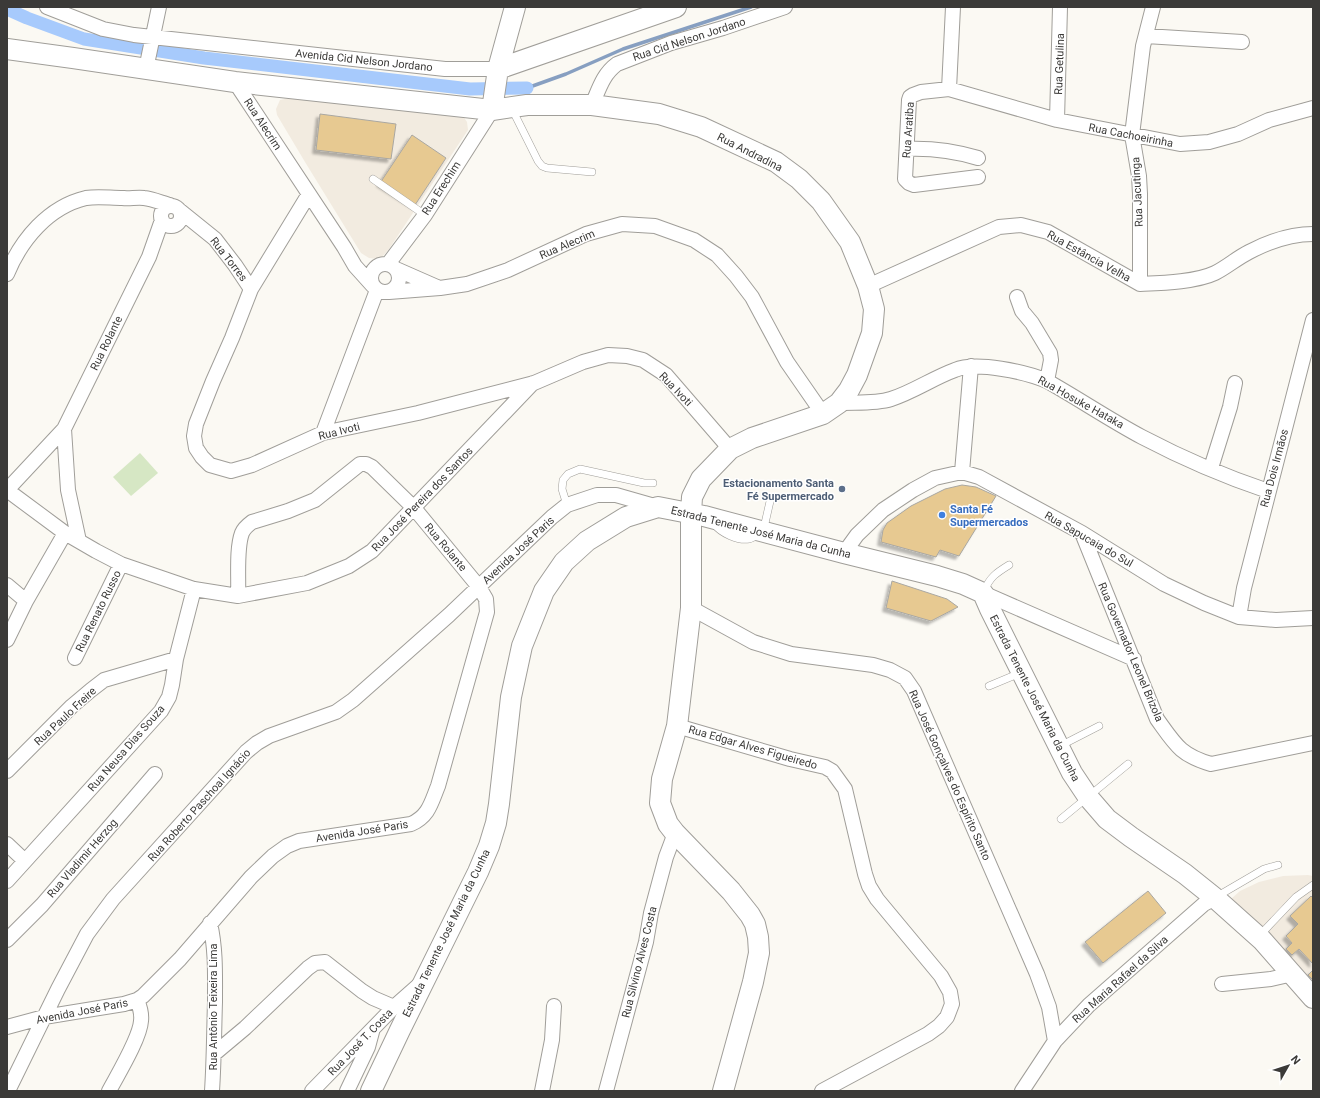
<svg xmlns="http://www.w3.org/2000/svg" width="1320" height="1098" font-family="Roboto,sans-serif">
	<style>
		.built { fill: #f2ebe0 }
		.green { fill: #d6e7c4 }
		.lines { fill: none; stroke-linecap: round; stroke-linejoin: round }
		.stream { stroke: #879fc1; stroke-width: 3.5 }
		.canal { stroke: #a7cafc; stroke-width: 13 }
		.building { fill: #e7c991; stroke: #a9a7a2; filter: url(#shadow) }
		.lane-casing { stroke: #a09e99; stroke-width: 8 }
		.street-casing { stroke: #a09e99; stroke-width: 16 }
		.secondary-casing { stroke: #a09e99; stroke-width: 22 }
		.lane { stroke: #fff; stroke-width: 7 }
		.street { stroke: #fff; stroke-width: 14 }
		.secondary { stroke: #fff; stroke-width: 20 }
		.service-dot { fill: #5c6f8a; stroke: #fff; stroke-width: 1.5 }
		.shop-dot { fill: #3f7fe0; stroke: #fff; stroke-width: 1.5 }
		.labels { text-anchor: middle; stroke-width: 3; stroke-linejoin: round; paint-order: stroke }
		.street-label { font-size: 11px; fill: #3b3a38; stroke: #fff }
		.service-label { font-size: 11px; font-weight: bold; fill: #4e5e75; stroke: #fff; text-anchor: end }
		.shop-label { font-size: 11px; font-weight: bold; fill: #366cbe; stroke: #fff; text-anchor: start }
	</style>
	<defs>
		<filter id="shadow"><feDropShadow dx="-3.5" dy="3.5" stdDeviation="1" flood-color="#0004"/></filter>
	</defs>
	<rect width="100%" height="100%" fill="#fbf9f3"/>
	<path class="built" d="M290 98 463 116 467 122 468 130 389 249 382 257 377 259 369 258 361 253 305 162 277 115 276 109 280 100Z
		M1308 875 1313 876V983L1231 899 1240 891 1259 882 1283 876Z"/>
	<path class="green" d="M140 453 158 473 131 496 113 477Z"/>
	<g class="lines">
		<path class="stream" d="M527 88 566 74 623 49 751 7"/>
		<path class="canal" d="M7 9 27 18 84 39 204 58 470 89 527 88"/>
	</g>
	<path class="building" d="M320 114 396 124 391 159 316 150Z
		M412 135 446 158 415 205 380 183Z
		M962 485 976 487 996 496 959 556 940 550 936 557 881 542 883 530 887 523 911 506 945 489Z
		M892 581 947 599 958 607 931 621 886 608Z
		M1148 891 1166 913 1103 963 1085 942Z
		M1311 896 1313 898V964L1299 949 1292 955 1286 949 1292 943 1286 936 1298 924 1290 916Z
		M1313 970V980L1308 975Z"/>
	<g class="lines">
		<g class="lane-casing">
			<path id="lane" d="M512 109 538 161 542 166 547 168 592 172
				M373 179 425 215
				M567 505 562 489 563 480 568 474 580 469 644 483H653
				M715 525C721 533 738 541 749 539 753 538 759 534 763 532L771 497
				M984 591C990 577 996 573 1009 565
				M989 686 1020 673
				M1060 746 1099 726
				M1061 819 1128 764
				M1216 897 1264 869 1278 865
				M1260 935 1296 897 1313 885"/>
		</g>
		<g class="street-casing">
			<path id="street" d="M47 7 103 29 134 35 445 69H498
				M1146 36 1242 42
				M146 69 159 7
				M235 82 344 247 355 266 373 286
				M949 89 953 7
				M592 105C599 89 603 74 617 64L671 43 723 28 785 7
				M1057 120 1060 7
				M907 149C932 148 954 151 978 158
				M978 177 914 185 909 183 905 179 909 100 910 97 913 95 921 92 949 89 1057 120 1180 144 1209 142 1238 134 1269 120 1313 108
				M309 194 251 289 232 338 213 381 196 424 194 436 196 448 202 457 210 465 231 471 252 465 323 433 418 413 534 383 583 362 608 355 627 356 643 360 666 375 730 449
				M161 216a10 10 0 1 1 20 0a10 10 0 1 1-20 0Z
				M179 210 215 239 235 265 251 289
				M388 264 425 215 492 110
				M371 278a14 14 0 1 1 28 0a14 14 0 1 1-28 0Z
				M396 269 437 287
				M7 274C21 240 48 207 86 198 98 196 110 198 123 198 129 199 137 197 144 198 153 199 162 203 170 205
				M1140 284V194L1139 176 1132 135 1143 46 1153 7
				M868 286 999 227 1021 225 1048 232 1140 284C1162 283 1196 282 1215 273 1227 267 1237 258 1249 252 1270 241 1290 234 1313 234
				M389 292 440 288 467 284 508 270 586 234 622 224 655 226 694 240 717 255 736 276 752 297 787 362 823 414
				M1017 297 1022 311 1032 323 1050 353 1051 360 1047 381
				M839 403C856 402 875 404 891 399 913 392 933 378 955 370 976 361 1026 372 1047 381 1079 399 1110 420 1142 437 1182 458 1226 477 1268 491
				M64 429 68 490 79 541
				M323 433 377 290
				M1211 468 1230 407 1235 383
				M962 472 971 366
				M7 490 65 533 96 551 121 564 194 589 238 596 307 583 349 566 372 551 533 383
				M7 490 64 429 149 257 162 220
				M1082 533 1157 719C1175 744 1180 755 1211 764L1313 743
				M844 553 857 535 883 510 913 490 935 478 962 472 979 477 1082 533 1164 584 1204 603 1239 617 1276 620 1313 618
				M7 585 26 601
				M983 593 1134 659
				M691 608 753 642 791 654 873 665 890 670 905 678 914 691 1037 974 1049 1007 1055 1041
				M1239 617 1244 588 1313 320
				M7 640 26 601 65 533
				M75 658 121 564
				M677 726 790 759 825 767 832 771 845 789 865 874 869 886 877 899 941 976 950 992 952 1004 947 1017 939 1026 928 1034 822 1091
				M7 771 72 706 91 690 104 680 176 659
				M7 844 25 861
				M7 881 161 711 169 697 172 685 176 659 194 589
				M210 923C216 950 215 975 215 1002 214 1032 214 1061 212 1091
				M7 940 42 905 155 774
				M1222 984 1271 979 1293 974
				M7 1027 44 1017 124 1004 137 1000 143 996 180 959 251 877 273 856 287 846 299 841 411 824C429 816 431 803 438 786L487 612 486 599 479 587 414 508 372 467 366 464H360L315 500 288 511 252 522C248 525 244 528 242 533 236 549 239 579 238 596
				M214 1054 245 1028 308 968 315 963 325 962 362 991 373 998 394 1007
				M8 1091 58 989 87 934 113 899 246 752 257 743 269 736 336 712 353 700 449 615 552 517 567 505 597 495H616L658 507
				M109 1091C118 1074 140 1038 141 1021 142 1013 140 1007 137 1000
				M312 1091 394 1007 420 984
				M347 1091 368 1047 372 1032
				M542 1091 552 1040 554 1006
				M606 1091 646 942 651 913 666 857 675 833
				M1022 1091 1055 1041 1089 1005 1204 904 1215 898"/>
		</g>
		<g class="secondary-casing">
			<path id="secondary" d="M7 49 73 58 235 82 492 110 527 105H592L659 114 701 127 776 162 799 179 821 201 850 242 868 286 874 309 872 333 857 375 849 390 839 403 823 414 752 438 730 449 701 479 692 497 691 514V608L677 726 662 779 660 803 668 824 675 833 731 891 750 915 755 924 758 937 759 953 753 982 723 1091
				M498 69 676 7
				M492 110 498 69 515 7
				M371 1091 400 1030 478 872 489 846 496 823 499 804 511 697 522 646 544 591 564 562 587 541 626 517 658 507 704 516 844 553 937 576 963 584 983 593 990 609 1072 773 1088 797 1107 819 1131 837 1185 874 1215 898 1262 940 1313 998"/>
		</g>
		<use href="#lane" class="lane"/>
		<use href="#street" class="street"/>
		<use href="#secondary" class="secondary"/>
	</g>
	<circle class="service-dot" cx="842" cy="489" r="4"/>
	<circle class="shop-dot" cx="942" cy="515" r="4"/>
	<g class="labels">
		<g class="street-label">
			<text transform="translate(689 39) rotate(-18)" y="4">Rua Cid Nelson Jordano</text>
			<text transform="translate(364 60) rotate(6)" y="4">Avenida Cid Nelson Jordano</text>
			<text transform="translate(1059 64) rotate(-88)" y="4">Rua Getulina</text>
			<text transform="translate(263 124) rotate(57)" y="4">Rua Alecrim</text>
			<text transform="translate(908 130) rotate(-86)" y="4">Rua Aratiba</text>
			<text transform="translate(1131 135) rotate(11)" y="4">Rua Cachoeirinha</text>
			<text transform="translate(750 152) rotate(27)" y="4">Rua Andradina</text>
			<text transform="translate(441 188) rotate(-57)" y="4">Rua Erechim</text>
			<text transform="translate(1137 192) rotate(-93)" y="4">Rua Jacutinga</text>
			<text transform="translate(567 244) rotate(-23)" y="4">Rua Alecrim</text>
			<text transform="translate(1089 256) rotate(29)" y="4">Rua Estância Velha</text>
			<text transform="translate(229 259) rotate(52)" y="4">Rua Torres</text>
			<text transform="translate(106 343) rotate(-64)" y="4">Rua Rolante</text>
			<text transform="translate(676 389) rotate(46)" y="4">Rua Ivoti</text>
			<text transform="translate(1081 402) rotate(29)" y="4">Rua Hosuke Hataka</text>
			<text transform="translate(339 431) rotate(-14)" y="4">Rua Ivoti</text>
			<text transform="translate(1274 468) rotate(-75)" y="4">Rua Dois Irmãos</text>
			<text transform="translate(422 499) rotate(-46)" y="4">Rua José Pereira dos Santos</text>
			<text transform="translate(761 532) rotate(14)" y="4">Estrada Tenente José Maria da Cunha</text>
			<text transform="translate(1089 539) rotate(30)" y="4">Rua Sapucaia do Sul</text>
			<text transform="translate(446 547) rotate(50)" y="4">Rua Rolante</text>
			<text transform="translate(518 550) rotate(-43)" y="4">Avenida José Paris</text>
			<text transform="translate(98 611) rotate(-64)" y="4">Rua Renato Russo</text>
			<text transform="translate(1131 652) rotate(67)" y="4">Rua Governador Leonel Brizola</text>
			<text transform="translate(1035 698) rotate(63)" y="4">Estrada Tenente José Maria da Cunha</text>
			<text transform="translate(65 716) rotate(-43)" y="4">Rua Paulo Freire</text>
			<text transform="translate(753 747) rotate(16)" y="4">Rua Edgar Alves Figueiredo</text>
			<text transform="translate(126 748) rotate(-49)" y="4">Rua Neusa Dias Souza</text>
			<text transform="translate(950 775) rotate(66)" y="4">Rua José Gonçalves do Espírito Santo</text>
			<text transform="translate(199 805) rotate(-48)" y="4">Rua Roberto Paschoal Ignácio</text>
			<text transform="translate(362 831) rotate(-9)" y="4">Avenida José Paris</text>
			<text transform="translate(82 858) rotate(-49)" y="4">Rua Vladimir Herzog</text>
			<text transform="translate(446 933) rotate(-64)" y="4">Estrada Tenente José Maria da Cunha</text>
			<text transform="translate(639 962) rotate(-76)" y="4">Rua Silvino Alves Costa</text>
			<text transform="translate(1120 979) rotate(-42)" y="4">Rua Maria Rafael da Silva</text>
			<text transform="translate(213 1007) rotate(-90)" y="4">Rua Antônio Teixeira Lima</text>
			<text transform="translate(82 1011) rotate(-11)" y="4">Avenida José Paris</text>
			<text transform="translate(360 1042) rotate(-46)" y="4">Rua José T. Costa</text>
		</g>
		<g class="service-label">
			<text x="834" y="487">Estacionamento Santa<tspan x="834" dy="13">Fé Supermercado</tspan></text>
		</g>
		<g class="shop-label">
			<text x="950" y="513">Santa Fé<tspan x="950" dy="13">Supermercados</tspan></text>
		</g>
	</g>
	<rect width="1320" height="1098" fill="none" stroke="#3b3a38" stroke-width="16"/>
	<g transform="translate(1288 1066) rotate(51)" stroke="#ffffff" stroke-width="3" paint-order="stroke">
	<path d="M0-3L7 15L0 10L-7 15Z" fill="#3b3a38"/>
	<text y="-6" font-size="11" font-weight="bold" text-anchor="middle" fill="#3b3a38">N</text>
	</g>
</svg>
